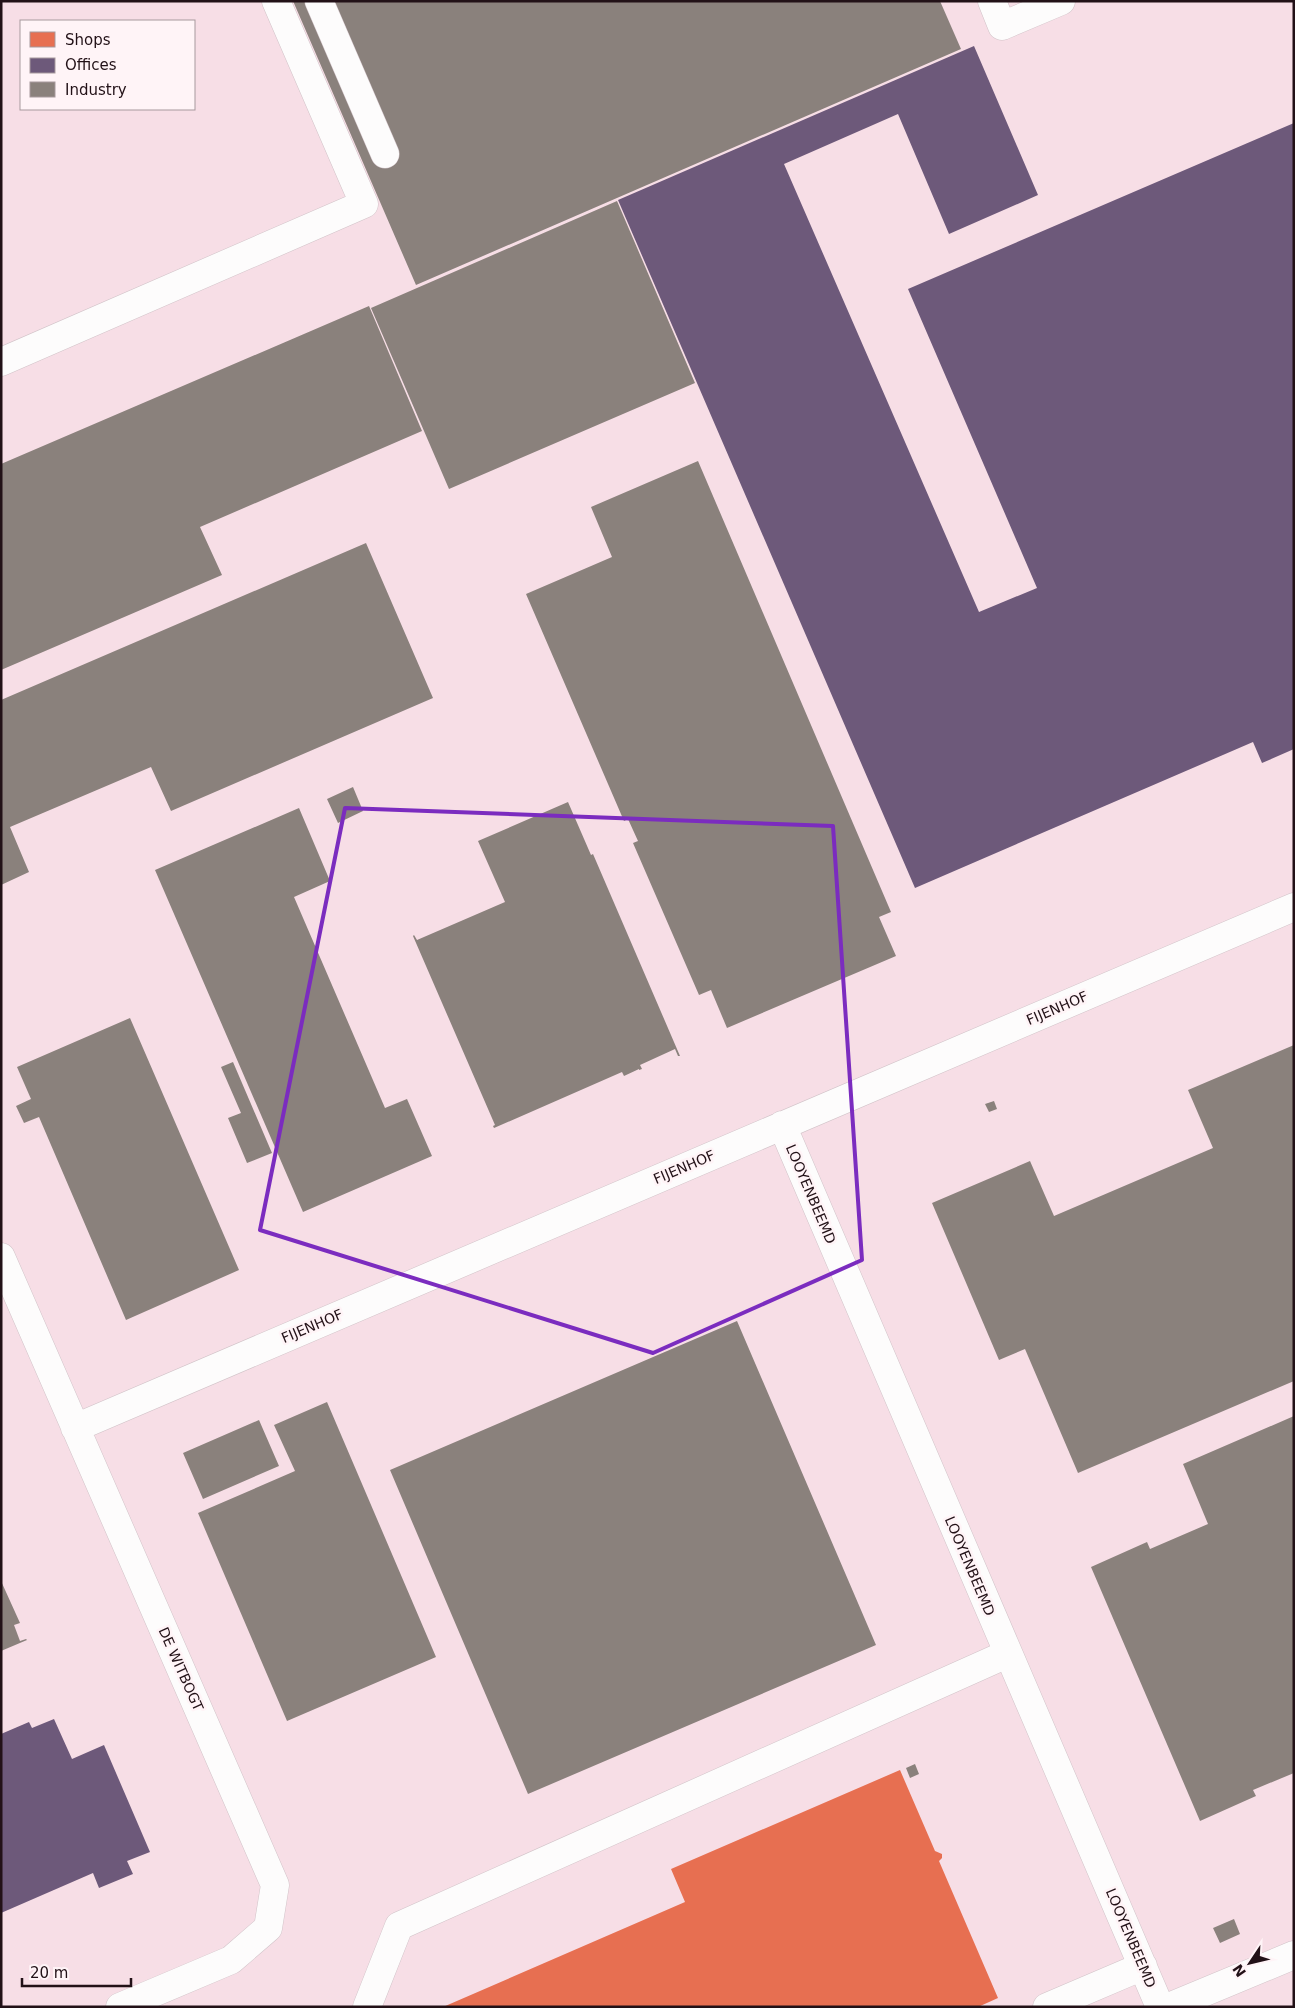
<svg xmlns="http://www.w3.org/2000/svg" width="1295" height="2008" font-family="'DejaVu Sans',sans-serif">
	<style>
		.built { fill: #f7dee6; fill-rule: evenodd }
		.shops { fill: #e76f51 }
		.offices { fill: #6d597a }
		.industry { fill: #8a817c }
		.lines { fill: none; stroke-linecap: round; stroke-linejoin: round }
		.minor-casing { stroke: #d1c3c8; stroke-width: 29 }
		.minor { stroke: #fdfcfc; stroke-width: 28 }
		.marked { fill: none; stroke: #7b2cbf; stroke-width: 4; stroke-linejoin: round }
		.labels { text-anchor: middle; stroke-width: 5; stroke-linejoin: round; paint-order: stroke }
		.street-label { font-size: 14px; fill: #221117; stroke: #fff4f7 }
	</style>
	<rect width="100%" height="100%" fill="#f4e9ec"/>
	<path class="built" d="M1 1H1294V2007H1ZM21 21H194V109H21Z"/>
	<path class="shops" d="M900 1770 935 1851 942 1854V1858L939 1861 998 1998 978 2007H443L685 1902 671 1869Z"/>
	<path class="offices" d="M974 46 1038 195 949 234 898 114 784 164 979 612 1037 588 908 289 1294 123V749L1262 763 1253 742 915 888 618 200Z
		M54 1719 72 1759 104 1745 150 1852 127 1861 133 1874 99 1888 93 1873 1 1913V1734L29 1722 32 1728Z"/>
	<path class="industry" d="M293 1H940L961 49 416 285Z
		M617 201 695 383 449 489 371 308Z
		M369 306 422 431 200 527 222 575 1 670V464Z
		M698 461 891 912 879 917 896 956 727 1028 711 990 699 995 633 843 638 841 628 819 624 821 526 594 612 557 591 507Z
		M366 543 433 698 171 811 151 767 10 827 29 872 1 885V700Z
		M353 787 363 811 338 823 327 799Z
		M568 802 591 855 593 854 680 1056H678L675 1049 640 1065 642 1069 639 1070V1069L624 1076 622 1072 494 1128 493 1126 495 1125 413 936 414 935 417 940 505 902 478 841Z
		M299 808 330 881 294 897 385 1108 407 1099 432 1156 303 1212 155 870Z
		M130 1018 239 1270 126 1320 39 1117 24 1123 16 1106 31 1099 17 1067Z
		M1294 1045V1381L1078 1473 1025 1349 999 1360 932 1203 1030 1161 1054 1216 1213 1148 1188 1090Z
		M233 1062 272 1153 247 1163 228 1118 241 1113 221 1067Z
		M994 1101 997 1109 989 1112 985 1104Z
		M737 1321 876 1645 528 1794 390 1470Z
		M327 1402 436 1657 287 1721 198 1513 295 1471 274 1425Z
		M1294 1416V1773L1253 1790 1256 1796 1200 1821 1091 1567 1147 1542 1150 1549 1208 1524 1183 1464Z
		M259 1420 279 1466 203 1499 183 1453Z
		M1 1581 20 1623 14 1625 20 1641 26 1639 27 1640 1 1651Z
		M915 1764 919 1774 910 1778 906 1768Z
		M1234 1919 1240 1934 1220 1943 1213 1928Z"/>
	<g class="lines">
		<g class="minor-casing">
			<path id="minor" d="M319 1 385 154
				M992 1 1002 26 1061 1
				M1 362 364 204 276 1
				M782 1125 1160 2007
				M1 1257 275 1885 268 1928 231 1960 120 2007
				M75 1428 1294 907
				M367 2007 399 1926 1007 1654
				M1047 2007 1143 1966
				M1169 2007 1294 1955"/>
		</g>
		<use href="#minor" class="minor"/>
	</g>
	<path class="marked" d="M345 808 833 826 862 1260 653 1353 260 1230Z"/>
	<g class="labels">
		<g class="street-label">
			<text transform="translate(1057 1008) rotate(-23)" y="5">FIJENHOF</text>
			<text transform="translate(684 1167) rotate(-23)" y="5">FIJENHOF</text>
			<text transform="translate(811 1194) rotate(67)" y="5">LOOYENBEEMD</text>
			<text transform="translate(312 1326) rotate(-23)" y="5">FIJENHOF</text>
			<text transform="translate(970 1566) rotate(67)" y="5">LOOYENBEEMD</text>
			<text transform="translate(181 1669) rotate(66)" y="5">DE WITBOGT</text>
			<text transform="translate(1131 1938) rotate(67)" y="5">LOOYENBEEMD</text>
		</g>
	</g>
	<rect width="1295" height="2008" fill="none" stroke="#221117" stroke-width="5"/>
	<rect x="20" y="20" width="175" height="90" fill="#fff4f7" stroke="#a7999d"/>
	<rect x="30" y="32" width="25" height="15" fill="#e76f51" stroke="#a7999d"/>
	<text x="65" y="45" font-size="15" fill="#221117">Shops</text>
	<rect x="30" y="58" width="25" height="15" fill="#6d597a" stroke="#a7999d"/>
	<text x="65" y="70" font-size="15" fill="#221117">Offices</text>
	<rect x="30" y="82" width="25" height="15" fill="#8a817c" stroke="#a7999d"/>
	<text x="65" y="95" font-size="15" fill="#221117">Industry</text>
	<g transform="translate(1250 1963) rotate(235)" stroke="#fff4f7" stroke-width="4" paint-order="stroke">
	<path d="M0-4L9 19L0 12L-9 19Z" fill="#221117"/>
	<text y="-8" font-size="14" font-weight="bold" text-anchor="middle" fill="#221117">N</text>
	</g>
	<path d="M22 1978v8h109v-8" fill="none" stroke="#221117" stroke-width="2.5"/>
	<text x="30" y="1978" font-size="15" fill="#221117" stroke="#fff4f7" stroke-width="4" paint-order="stroke">20 m</text>
</svg>
